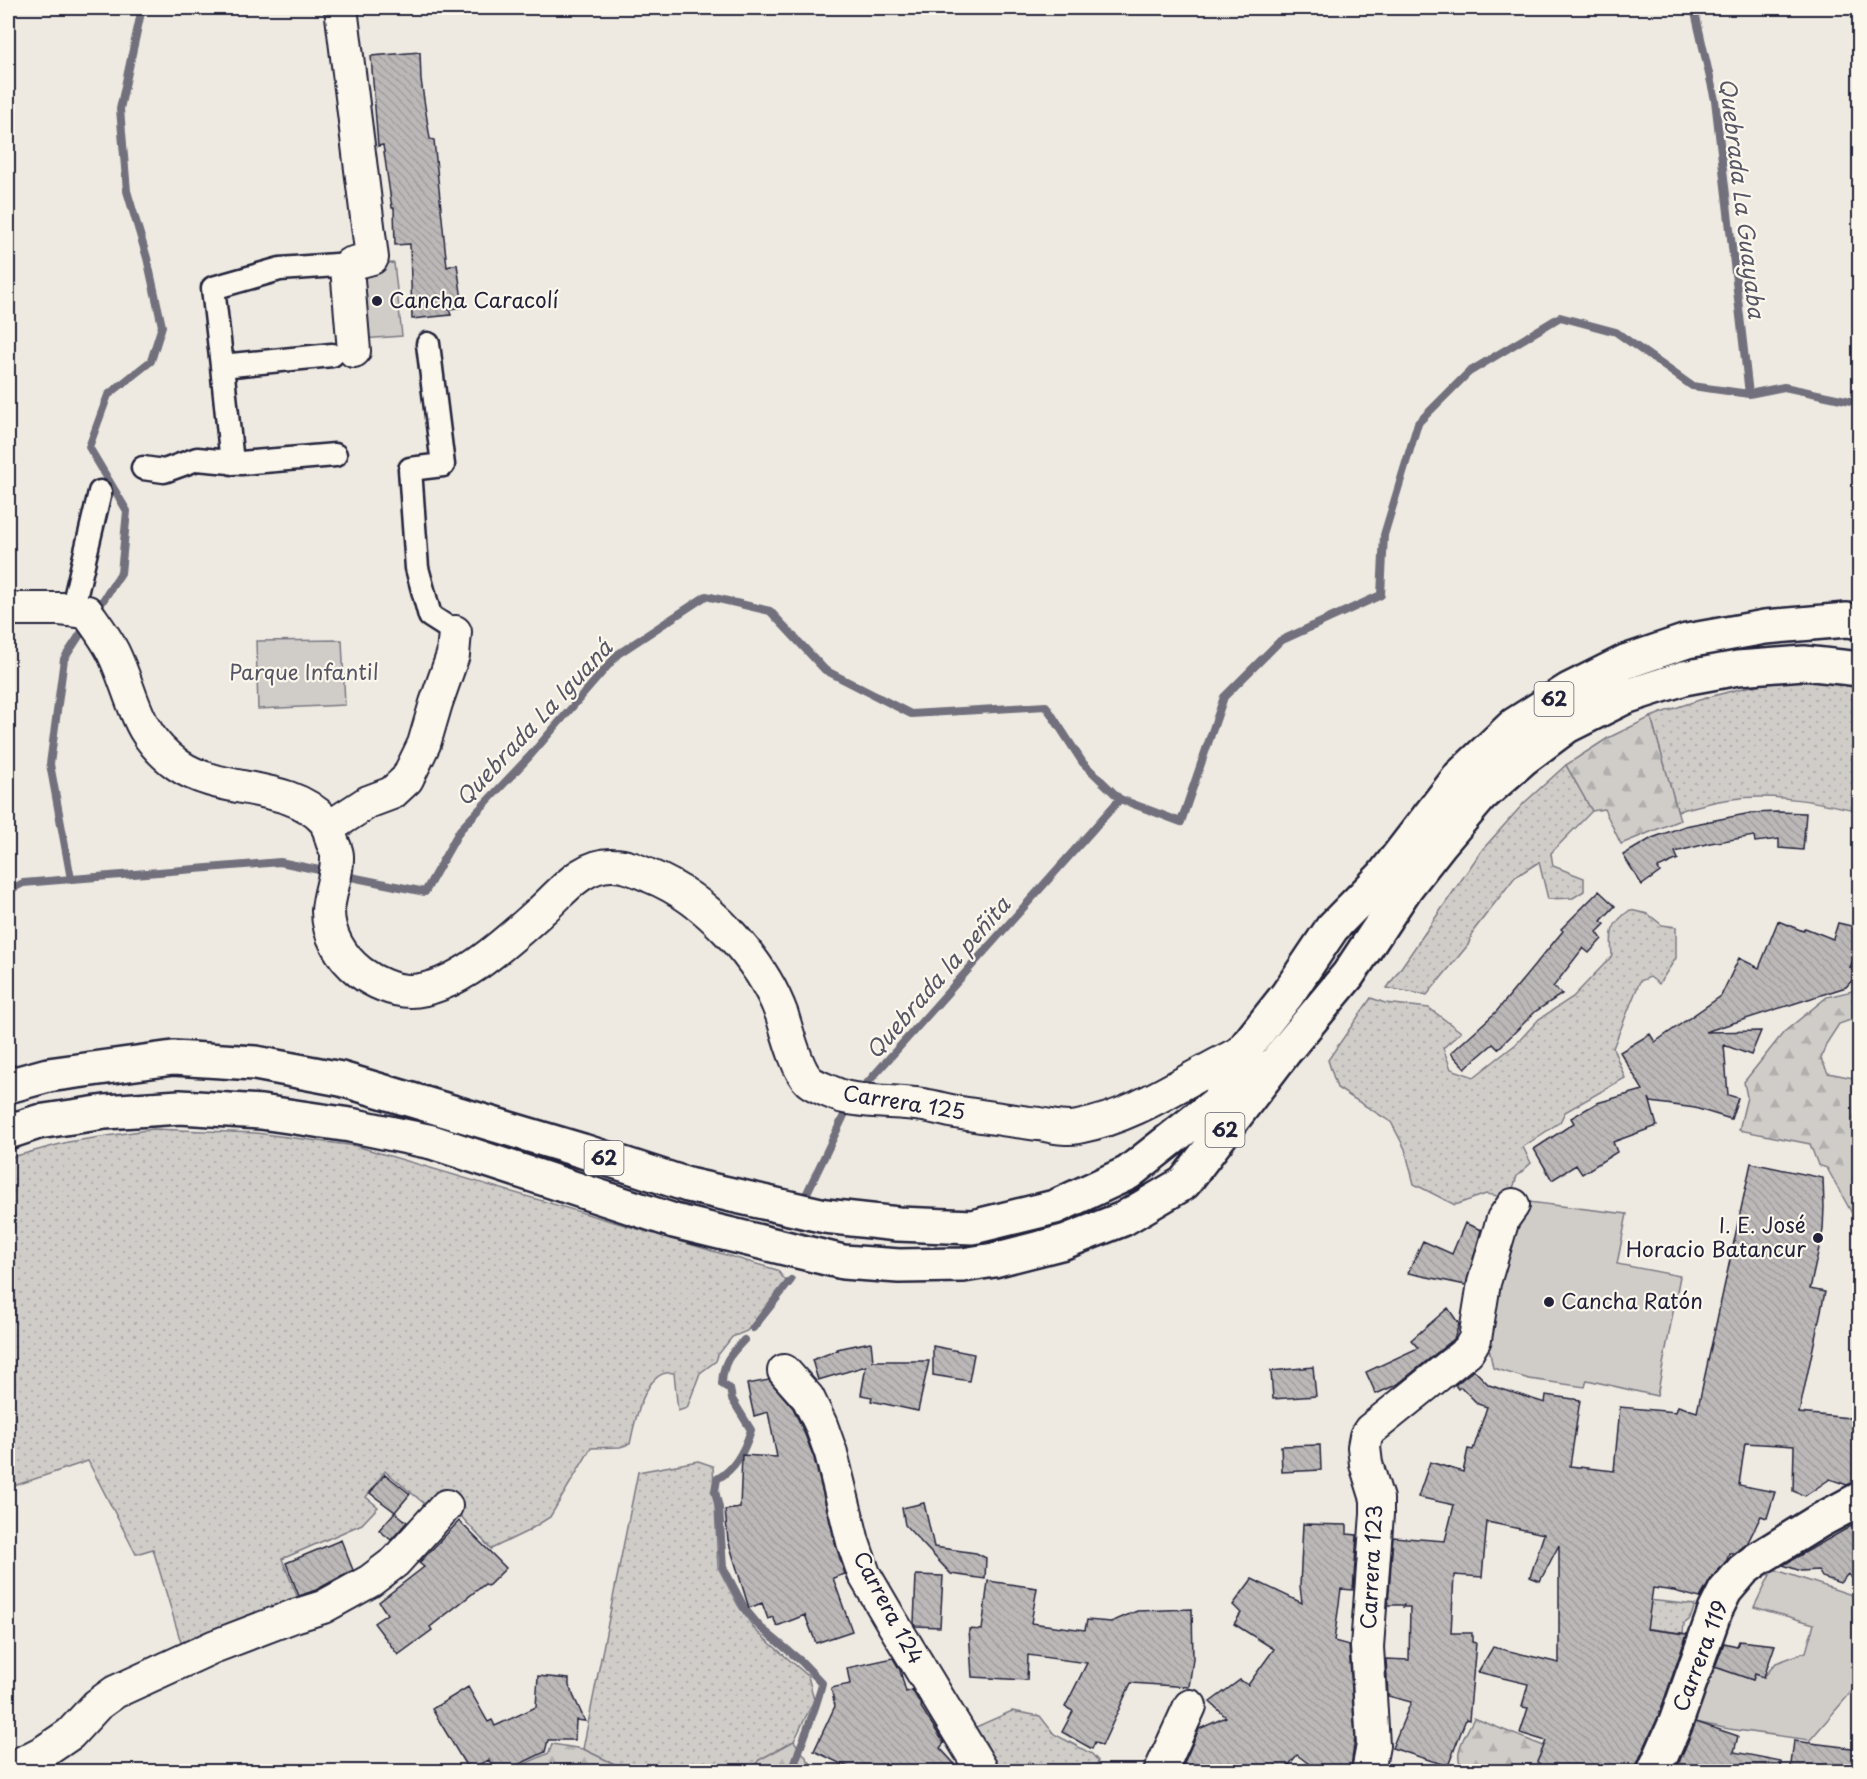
<svg xmlns="http://www.w3.org/2000/svg" width="1867" height="1779" font-family="'Playpen Sans',sans-serif">
	<style>
		.grass { fill: url(#grass-dots); stroke: #797882; stroke-width: 1.5 }
		.forest { fill: url(#forest-firs); stroke: #797882; stroke-width: 1.5 }
		.park { fill: #d0cdc9; stroke: #797882; stroke-width: 1.5 }
		.lines { fill: none; stroke-linecap: round; stroke-linejoin: round }
		.stream { stroke: #716f7c; stroke-width: 8 }
		.building { fill: url(#building-back-hatch); stroke: #22223b; stroke-width: 1.5 }
		.pedestrian-casing { stroke: #22223b; stroke-width: 27 }
		.minor-casing { stroke: #22223b; stroke-width: 36 }
		.tertiary-casing { stroke: #22223b; stroke-width: 38 }
		.trunk-casing { stroke: #22223b; stroke-width: 38 }
		.pedestrian { stroke: #fbf7ec; stroke-width: 22 }
		.minor { stroke: #fbf7ec; stroke-width: 32 }
		.tertiary { stroke: #fbf7ec; stroke-width: 33 }
		.trunk { stroke: #fbf7ec; stroke-width: 33 }
		.poi-dot { fill: #22223b; stroke: #fbf7ec; stroke-width: 2 }
		.labels { text-anchor: middle; stroke-width: 4.5; stroke-linejoin: round; paint-order: stroke }
		.shield { fill: #fbf7ec; stroke: #636270; stroke-width: 1.5 }
		.shield-label { font-size: 20px; font-weight: bold; fill: #22223b }
		.poi-label { font-size: 21px; fill: #22223b; stroke: #fbf7ec; text-anchor: start }
		.park-label { font-size: 21px; fill: #565566; stroke: #fbf7ec }
		.street-label { font-size: 21px; fill: #22223b; stroke: #fbf7ec }
		.water-label { font-size: 22px; font-style: italic; fill: #575666; stroke: #fbf7ec }
	</style>
	<defs>
		<pattern id="grass-dots" width="8" height="8" patternUnits="userSpaceOnUse" patternTransform="scale(1.5)"><rect width="8" height="8" fill="#d0cdc9"/><path d="M2 2h.1M6 6h.1" fill="none" stroke="#b2b0ae" stroke-width="1.8" stroke-linecap="round"/></pattern>
		<pattern id="forest-firs" width="22" height="20" patternUnits="userSpaceOnUse" patternTransform="scale(1.5)"><rect width="22" height="20" fill="#d0cdc9"/><path d="M5 1l3.5 6h-7zM16 11l3.5 6h-7z" fill="#b2b0ae"/></pattern>
		<pattern id="building-back-hatch" width="6" height="6" patternUnits="userSpaceOnUse" patternTransform="scale(1.5)"><rect width="6" height="6" fill="#bcb8b8"/><path d="M-1 5l2 2M0 0l6 6M5-1l2 2" fill="none" stroke="#a19e9f"/></pattern>
	</defs>
	<rect width="100%" height="100%" fill="#eeeae2"/>
	<filter id="ink" filterUnits="userSpaceOnUse"><feTurbulence type="fractalNoise" baseFrequency=".0167" numOctaves="2"/><feDisplacementMap in="SourceGraphic" scale="12" xChannelSelector="R" yChannelSelector="G"/><feConvolveMatrix kernelMatrix="1 2 1 2 8 2 1 2 1" color-interpolation-filters="sRGB"/></filter>
	<g filter="url(#ink)">
		<path class="grass" d="M1781 680 1820 681 1859 685V811C1819 802 1773 793 1732 799 1713 801 1695 807 1677 811L1651 717C1696 699 1734 689 1781 680Z
			M1566 765 1592 811 1551 853 1553 866 1584 878V891L1573 898 1548 899 1539 862 1515 877 1474 930 1468 945 1427 995 1387 988 1482 850 1524 803Z
			M1630 910 1648 914 1662 925 1676 927V958L1659 984 1650 977 1640 981 1613 1048 1625 1078 1565 1112 1560 1122 1523 1147 1531 1163 1517 1176 1510 1198 1486 1194 1455 1205 1414 1184 1405 1149 1391 1122 1337 1088 1328 1060 1371 998 1385 1003 1429 1008 1461 1032 1443 1048 1451 1069 1474 1077 1516 1044 1539 1019 1573 997 1612 956C1610 933 1610 924 1630 910Z
			M153 1129 256 1133 356 1146 777 1270 786 1281 747 1331 732 1337 718 1355 716 1361 700 1373 687 1408 678 1411 674 1373C645 1367 634 1424 630 1444L620 1447 591 1448 550 1517 526 1532 491 1549 446 1500 426 1505 385 1471 366 1497 378 1507 362 1524 282 1559 302 1608 183 1649 153 1549 136 1554 88 1461 8 1488V1158L68 1142Z
			M698 1461 713 1466 718 1567 738 1605 756 1631 808 1676 814 1700 794 1741 759 1760 751 1771H629L583 1749 638 1472Z
			M1648 1600 1695 1605 1690 1619 1684 1624 1683 1633 1644 1628Z
			M1012 1711 1040 1716 1054 1734 1092 1754 1098 1761 1094 1771H1065L1061 1768 1056 1772 994 1771 969 1730Z"/>
		<path class="forest" d="M1651 717 1680 820 1621 844 1604 809 1592 811 1566 765 1608 738Z
			M1852 991 1859 1004V1017L1839 1024 1826 1044 1821 1059 1828 1073 1859 1079V1226L1827 1168 1818 1165 1810 1144 1739 1130 1747 1097 1744 1082 1784 1032 1827 997Z
			M1474 1718 1546 1747 1536 1771H1464C1451 1753 1465 1737 1474 1718Z
			M794 1741 816 1771H751L759 1760Z
			M552 1744 583 1749 629 1771H509L549 1753Z"/>
		<path class="park" d="M394 263 402 336 362 339 350 265Z
			M342 640 345 705 258 709 256 641Z
			M1520 1201 1627 1214 1617 1264 1680 1276 1657 1396 1587 1380 1585 1387 1529 1379 1493 1368 1487 1339Z
			M1773 1569 1858 1597 1859 1683 1810 1740 1729 1729 1691 1721 1710 1665 1753 1680 1755 1674 1764 1677 1776 1663 1806 1652 1814 1624 1754 1607Z"/>
		<g class="lines">
			<path class="stream" d="M1694 8 1715 100 1749 394
				M96 611 121 573 127 511 89 447 108 395 151 361 162 326 147 258 127 191 120 109 142 8
				M341 875 425 892 460 830 529 757 618 654 706 596 770 611 825 670 911 714 1046 706 1083 763 1120 799 1181 822 1224 697 1280 641 1381 595 1384 535 1418 423 1469 372 1560 317 1616 332 1692 386 1749 394 1784 387 1860 403
				M71 879 50 764 64 659 87 624
				M8 891 23 883 280 862 329 872
				M861 1090 1120 799
				M806 1195 848 1107
				M753 1328 791 1280
				M744 1340C729 1356 723 1362 722 1384L730 1389 732 1399 751 1430C745 1449 736 1469 717 1479L715 1491 719 1508 723 1567 745 1609 760 1627 802 1662 822 1683C815 1715 801 1741 792 1772"/>
		</g>
		<path class="building" d="M420 52 421 80 430 139 434 140 447 267 457 264 463 307 449 309 451 315 412 319 410 244 395 245 394 208H392L383 145 378 146 371 56Z
			M1778 812 1806 813 1803 850 1779 848V839L1755 842 1754 836 1710 843 1675 852 1678 859 1658 868 1660 872 1642 885 1623 855 1652 838 1685 826 1751 813Z
			M1599 891 1615 906 1601 921 1605 924 1597 932 1602 939 1589 953 1583 948 1553 987 1562 994 1536 1011 1498 1049 1493 1044 1465 1068 1451 1053 1496 1012 1563 931 1561 929Z
			M1778 921 1803 931 1805 928 1833 939 1838 923 1860 928V945L1850 967 1858 974 1846 987 1705 1032 1761 1031 1751 1055 1724 1045 1728 1095 1738 1098 1731 1119 1695 1108 1651 1102 1649 1098 1657 1126 1613 1142 1617 1152 1582 1174 1576 1165 1552 1180 1534 1149 1574 1123 1571 1118 1597 1103 1643 1090 1620 1052 1650 1034 1655 1042 1721 996 1739 958 1759 968Z
			M1751 1163 1823 1178 1824 1207 1823 1230 1810 1289 1825 1292 1799 1413 1860 1419V1480L1847 1485 1830 1479 1805 1496 1793 1491 1794 1446 1745 1443 1739 1485 1775 1492 1767 1518 1761 1516 1747 1544 1734 1553H1729L1727 1560 1711 1579 1700 1598 1674 1591 1653 1588 1647 1629 1687 1634 1659 1715 1637 1764 1636 1772H1537L1540 1764 1537 1762 1546 1741 1520 1733 1528 1708 1522 1707 1528 1684 1478 1672 1493 1647 1559 1663V1545L1540 1581 1530 1577 1544 1534 1487 1522 1482 1577 1454 1575 1451 1633H1472V1642L1476 1643 1469 1720 1466 1719 1448 1766 1392 1748 1411 1702 1388 1696 1386 1659 1409 1660 1410 1607H1403L1404 1605H1388L1393 1537 1445 1541 1454 1505 1418 1497 1430 1462 1463 1472 1468 1449 1473 1450 1487 1407 1478 1404 1461 1387 1458 1389 1455 1385 1474 1370 1489 1385 1545 1403 1546 1395 1580 1400 1570 1466 1614 1471 1620 1407 1676 1412 1678 1406 1697 1412Z
			M1465 1223 1481 1230 1466 1285 1408 1273 1423 1241 1452 1254Z
			M1448 1308 1459 1324 1454 1339 1398 1384 1376 1394 1366 1372 1418 1348 1411 1340Z
			M871 1342 873 1361H929L918 1411 871 1401 872 1397 861 1395 866 1366 818 1380 812 1360 838 1350 837 1349Z
			M933 1346 974 1354 969 1381 933 1375Z
			M1313 1367 1316 1396 1273 1399 1271 1371Z
			M769 1380 793 1408 804 1432 814 1458 836 1546 845 1574 833 1578 852 1631 816 1643 805 1615 777 1626 773 1617 768 1619 762 1603 749 1608 728 1540 725 1510 740 1508 742 1455 777 1457 768 1412 754 1416 747 1384Z
			M1320 1445 1321 1470 1282 1472 1281 1446Z
			M385 1474 410 1494 395 1512 370 1493Z
			M924 1503 934 1547 976 1553 986 1558 985 1579 951 1574 905 1525 902 1508Z
			M395 1512 407 1522 391 1540 379 1530Z
			M459 1521 506 1568 488 1586 485 1584 430 1627 432 1630 398 1655 374 1623 387 1614 379 1602 424 1567 419 1563Z
			M1860 1521V1586L1848 1574 1840 1583 1822 1577 1818 1570 1801 1571 1783 1565Z
			M1303 1524 1347 1525V1534L1357 1535 1353 1590 1341 1589 1334 1641 1349 1645 1355 1738 1351 1767 1348 1772H1320L1297 1755 1283 1772H1180L1199 1729 1226 1717 1210 1702 1240 1680 1248 1685 1274 1649 1234 1624 1241 1613 1233 1605 1252 1579 1302 1603 1300 1586Z
			M341 1540 353 1570 316 1590 299 1596 286 1563Z
			M916 1575 943 1576 940 1627 915 1626 914 1623Z
			M988 1581 1037 1588 1031 1623 1085 1630 1087 1620 1111 1622 1137 1611 1192 1609 1193 1659 1189 1687 1131 1683 1102 1746 1095 1742 1092 1749 1062 1732 1073 1711 1065 1707 1087 1663 1028 1655 1027 1680 972 1677 969 1629 982 1630Z
			M1739 1641 1775 1645 1764 1677 1755 1674 1753 1680 1715 1667 1724 1643 1737 1646Z
			M893 1658 900 1670 906 1692 912 1690 922 1706 921 1707 944 1743 940 1748 962 1772H858L814 1751 835 1706 831 1688 850 1684 847 1668Z
			M538 1676 569 1679V1686L585 1721 576 1720 575 1740H548L545 1752 503 1772H495L489 1760 468 1769 432 1709 468 1687 488 1722 492 1720 495 1726 536 1707Z
			M1696 1722 1738 1736 1734 1752 1781 1761V1772H1675Z
			M1794 1741 1860 1749V1772H1790Z"/>
		<g class="lines">
			<g class="pedestrian-casing">
				<path id="pedestrian" d="M428 344 443 465 410 469 417 568 430 616 455 632
					M222 366 213 288 280 269 350 264
					M232 463 222 366 332 355
					M143 468 164 471 197 459 241 463 335 455
					M72 611 100 492"/>
			</g>
			<g class="minor-casing">
				<path id="minor" d="M341 8 372 258 350 264 347 268 354 351
					M8 609H60L87 612C96 625 106 638 113 652 134 695 134 734 178 765 221 795 288 781 324 820 329 825 330 835 332 841 334 846 337 851 337 856 338 874 329 893 328 911 328 935 341 957 360 972 373 982 393 991 410 991 456 990 509 940 542 910 562 892 582 864 613 865 626 865 639 871 650 876 706 898 762 960 782 1015 787 1031 797 1070 809 1081 813 1085 837 1095 844 1097 870 1103 897 1101 923 1105 936 1107 948 1111 961 1113 987 1117 1013 1121 1039 1124 1052 1126 1066 1130 1078 1127 1138 1116 1187 1078 1242 1052L1253 1064
					M328 828 368 802 392 793 407 779 424 744 436 703 453 655 455 632
					M784 1371 808 1398 821 1425 831 1453 853 1542 864 1574 892 1622 983 1772
					M8 1770 45 1751 70 1734 97 1705 115 1692 213 1647 294 1616 323 1607 370 1581 395 1562 446 1506
					M1160 1772 1190 1706
					M1368 1772 1373 1745 1367 1647 1377 1514V1499L1366 1464 1364 1447 1366 1436 1370 1430 1468 1351 1475 1339 1484 1283 1503 1219 1513 1205"/>
			</g>
			<g class="tertiary-casing">
				<path id="tertiary" d="M1654 1772 1676 1722 1715 1611 1725 1591 1743 1570 1756 1560 1819 1521 1860 1499"/>
			</g>
			<g class="trunk-casing">
				<path id="trunk" d="M8 1086 48 1075 173 1058 255 1063 341 1079 583 1151 688 1185 825 1216 898 1224 973 1227 1055 1207 1128 1173 1218 1102 1242 1052 1287 995 1332 928 1383 876 1460 776 1514 725 1569 690 1625 662 1687 641 1765 627 1847 620 1860 622
					M8 1132 38 1122 105 1112 180 1107 261 1112 350 1125 432 1142 674 1221 843 1262 899 1266 963 1265 994 1260 1064 1242 1123 1219 1184 1183 1285 1051 1348 975 1407 886 1440 844 1481 796 1524 758 1567 726 1625 697 1684 678 1738 668 1804 663 1860 669"/>
			</g>
			<use href="#pedestrian" class="pedestrian"/>
			<use href="#minor" class="minor"/>
			<use href="#tertiary" class="tertiary"/>
			<use href="#trunk" class="trunk"/>
		</g>
	</g>
	<g class="poi-dot">
		<circle cx="377" cy="301" r="6"/>
		<circle cx="1818" cy="1238" r="6"/>
		<circle cx="1549" cy="1302" r="6"/>
	</g>
	<g class="labels">
		<g class="shield">
			<rect x="1534.5" y="682" width="39" height="34" rx="4.5"/>
			<rect x="1205.5" y="1113" width="39" height="34" rx="4.5"/>
			<rect x="584.5" y="1141" width="39" height="34" rx="4.5"/>
		</g>
		<g class="shield-label">
			<text x="1554" y="706">62</text>
			<text x="1225" y="1137">62</text>
			<text x="604" y="1165">62</text>
		</g>
		<g class="poi-label">
			<text x="389" y="308">Cancha Caracolí</text>
			<text x="1806" y="1233" text-anchor="end">I. E. José<tspan x="1806" dy="24">Horacio Batancur</tspan></text>
			<text x="1561" y="1309">Cancha Ratón</text>
		</g>
		<g class="park-label">
			<text x="304" y="680">Parque Infantil</text>
		</g>
		<g class="street-label">
			<text transform="translate(904 1103) rotate(9)" y="7">Carrera 125</text>
			<text transform="translate(1372 1567) rotate(-87)" y="7">Carrera 123</text>
			<text transform="translate(888 1608) rotate(62)" y="7">Carrera 124</text>
			<text transform="translate(1701 1656) rotate(-69)" y="7">Carrera 119</text>
		</g>
		<g class="water-label">
			<text transform="translate(1742 198) rotate(83)" y="8">Quebrada La Guayaba</text>
			<text transform="translate(534 723) rotate(-47)" y="8">Quebrada La Iguaná</text>
			<text transform="translate(938 978) rotate(-49)" y="8">Quebrada la peñita</text>
		</g>
	</g>
	<rect width="1867" height="1779" fill="none" stroke="#fbf7ec" stroke-width="30"/>
	<rect x="15" y="15" width="1837" height="1749" fill="none" stroke="#22223b" stroke-width="2" filter="url(#ink)"/>
</svg>
